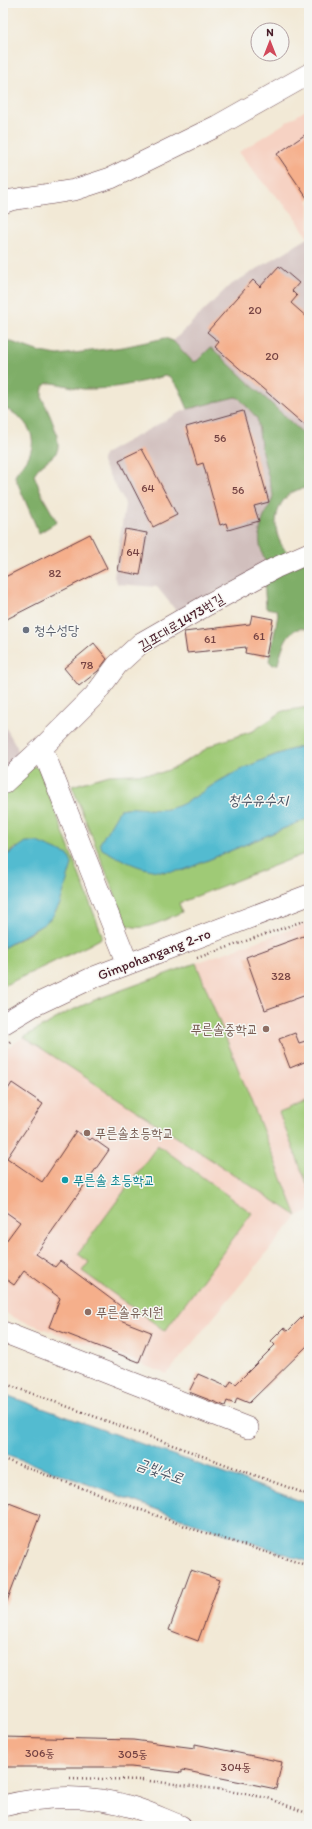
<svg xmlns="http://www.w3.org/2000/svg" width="312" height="1829" font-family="Itim,'Poor Story',sans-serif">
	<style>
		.built { fill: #f6d2c3 }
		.industrial { fill: #d1bfbd }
		.green { fill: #9fca76; stroke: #747450 }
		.forest { fill: #7fae67; stroke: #646649 }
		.water { fill: #52bbd0; stroke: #4e6d7e }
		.building { fill: #f5af8b }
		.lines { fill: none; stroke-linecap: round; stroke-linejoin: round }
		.minor-casing { stroke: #633d45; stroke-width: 22 }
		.path { stroke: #633d45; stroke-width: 2.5; stroke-dasharray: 1 3; stroke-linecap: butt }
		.minor { stroke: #fff; stroke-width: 21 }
		.worship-dot { fill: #6b7280; stroke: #f6f6f2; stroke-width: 1.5 }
		.education-dot { fill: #8d6e63; stroke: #f6f6f2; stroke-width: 1.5 }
		.culture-dot { fill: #0f9aa8; stroke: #f6f6f2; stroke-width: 1.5 }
		.labels { text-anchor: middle; stroke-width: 3; stroke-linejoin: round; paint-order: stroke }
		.number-label { font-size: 12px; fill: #754343 }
		.street-label { font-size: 14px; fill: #4a1f2b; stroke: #f6f6f2 }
		.worship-label { font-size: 14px; fill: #5b616d; stroke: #f6f6f2; text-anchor: start }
		.education-label { font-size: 14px; fill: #785e54; stroke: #f6f6f2; text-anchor: start }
		.culture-label { font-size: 14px; fill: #0d838f; stroke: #f6f6f2; text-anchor: start }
		.water-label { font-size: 15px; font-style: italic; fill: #4d5665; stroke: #f6f6f2 }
	</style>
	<rect width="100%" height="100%" fill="#f6f6f2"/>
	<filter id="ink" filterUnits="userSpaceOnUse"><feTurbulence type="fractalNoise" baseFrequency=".025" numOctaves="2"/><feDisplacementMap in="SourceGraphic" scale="8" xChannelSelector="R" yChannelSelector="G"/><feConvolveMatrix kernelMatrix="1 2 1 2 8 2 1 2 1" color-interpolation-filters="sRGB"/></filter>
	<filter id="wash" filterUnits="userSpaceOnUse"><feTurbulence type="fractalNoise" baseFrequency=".012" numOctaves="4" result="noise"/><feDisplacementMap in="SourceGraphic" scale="16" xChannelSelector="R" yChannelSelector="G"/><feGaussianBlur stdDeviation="0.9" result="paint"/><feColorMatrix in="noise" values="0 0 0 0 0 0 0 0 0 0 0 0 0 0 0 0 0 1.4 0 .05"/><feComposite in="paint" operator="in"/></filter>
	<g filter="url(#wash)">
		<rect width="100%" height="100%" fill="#f2e9d6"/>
		<path class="built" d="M309 108V239L292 213 257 176 239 152Z
			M309 923V1211L297 1216 167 1374 12 1317 3 1311V1050L24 1037 296 1215 196 963Z"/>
		<path class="industrial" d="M308 238 309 239V439L215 351 209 349 197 361 193 362 173 341 229 286Z
			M235 396 238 398 257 418 262 452 271 484 272 501 267 510 260 531V550L267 565 177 612 157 587 118 584 114 577 125 505 124 501 102 463V459L105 454 111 450 175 415 188 409Z
			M3 723 17 747 18 755 16 760 3 774Z"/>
		<path class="green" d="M309 707V745C280 751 250 765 223 779 205 789 187 806 167 810 153 812 138 809 124 808L162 872 184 870 309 818V852L179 903 182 912C165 919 145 933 127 925L72 786 109 775 160 773 174 768 216 743 253 731 283 711Z
			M32 766 37 767 40 771 102 935 100 939 89 945 3 986V948C26 935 56 923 62 895L16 847 3 858V791Z
			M196 963 297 1216 24 1037 68 1012 97 999Z
			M309 1101V1189L279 1113Z
			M158 1145 252 1213 165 1331 82 1271 89 1262 78 1254Z"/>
		<path class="forest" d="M165 338 173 341 193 362 197 361 209 349 211 348 215 351 309 439V488C275 488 266 532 288 553L267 565C257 544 257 531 267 510 270 504 272 502 273 495L262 452 257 418 239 398 235 397 188 409 179 388 169 376H165C137 383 111 390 83 389 75 388 53 382 49 383 42 384 42 392 42 398 47 409 64 442 56 453 49 461 38 465 34 475L43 497 57 522 39 533 15 477 16 473C21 467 28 460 30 453 39 433 21 414 3 408V339L40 352 58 355 123 347Z
			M309 559V630C287 622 282 649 278 664L273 665 269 661 278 615 277 610 266 608 264 579Z"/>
		<path class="water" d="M309 745V818L184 870C152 876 130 864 102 849L100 843 120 809C137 804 157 815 178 806 193 800 208 787 223 779 249 765 280 751 309 745Z
			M26 842H37L68 855 72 864 60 904 52 917 44 924 3 948V858Z
			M3 1394 309 1504V1562L185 1520 3 1453Z"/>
		<g id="blocks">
			<path class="building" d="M309 132V201L277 154Z
				M279 266 299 283 292 291 297 296 291 303 309 319V429L215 347 219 342 207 332 253 280 260 287Z
				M243 411 269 502 254 506 259 521 228 530 226 523 220 525 203 463 197 465 186 427Z
				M142 449 177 515 153 527 119 460Z
				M125 529 147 533 140 575 118 571Z
				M90 534 107 568 3 621V578Z
				M252 615 273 619 266 657 245 653 246 647 187 653 184 632 250 624Z
				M94 643 107 659 98 671 79 686 64 668Z
				M309 934V994L265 1010 246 957Z
				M295 1033 299 1043 309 1040V1060L290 1068 279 1039Z
				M12 1083 43 1104 7 1158 42 1182 76 1131 90 1140 92 1138 109 1150 36 1254 55 1267 60 1261 127 1311 120 1320 151 1332 139 1362 49 1327 60 1298 24 1271 14 1285 3 1277V1245L20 1222 3 1210V1097Z
				M309 1310V1344L249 1403 237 1398 235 1404 227 1401 225 1406 189 1392 198 1374 228 1387 231 1381 236 1384 275 1345 271 1341 284 1328 288 1331Z
				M9 1503 40 1515 4 1609 3 1520Z
				M191 1570 220 1580 198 1641 169 1630Z
				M3 1737 133 1740 195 1748V1744L282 1762 276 1789 182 1770V1773L131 1767H3Z"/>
		</g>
	</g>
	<g filter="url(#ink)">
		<use href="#blocks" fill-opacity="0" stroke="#633d45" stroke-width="1"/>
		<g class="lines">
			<g class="minor-casing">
				<path id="minor" d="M3 203 11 200 74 190 111 178 217 126 309 74
					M42 748 128 964
					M3 784 42 748 94 696 117 665 141 643 207 605 275 568 309 553
					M3 1024 33 1006 94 977 309 895
					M3 1332 248 1428
					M3 1806C46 1795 90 1794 132 1807 149 1812 165 1820 181 1826"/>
			</g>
			<path class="path" d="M197 958 309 919
				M3 1047 12 1040
				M3 1383 309 1495
				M3 1459 193 1529 309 1566
				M70 1778 141 1780 217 1789 268 1798 309 1814"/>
			<use href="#minor" class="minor"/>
		</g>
	</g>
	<circle class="worship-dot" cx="26" cy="630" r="4"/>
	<g class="education-dot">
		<circle cx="266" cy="1029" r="4"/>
		<circle cx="87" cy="1133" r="4"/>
		<circle cx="88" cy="1312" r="4"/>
	</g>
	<circle class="culture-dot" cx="65" cy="1180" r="4"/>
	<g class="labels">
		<g class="number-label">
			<text x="255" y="314">20</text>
			<text x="272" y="360">20</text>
			<text x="220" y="442">56</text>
			<text x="148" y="492">64</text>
			<text x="238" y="494">56</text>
			<text x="133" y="556">64</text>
			<text x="55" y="577">82</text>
			<text x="259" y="640">61</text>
			<text x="210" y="643">61</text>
			<text x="87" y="669">78</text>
			<text x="281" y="980">328</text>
			<text x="40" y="1757">306동</text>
			<text x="133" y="1758">305동</text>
			<text x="236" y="1771">304동</text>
		</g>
		<g class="street-label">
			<text transform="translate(181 622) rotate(-31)" y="5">김포대로1473번길</text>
			<text transform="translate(154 954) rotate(-21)" y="5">Gimpohangang 2-ro</text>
		</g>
		<g class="worship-label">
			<text x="34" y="635">청수성당</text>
		</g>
		<g class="education-label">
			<text x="258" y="1034" text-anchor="end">푸른솔중학교</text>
			<text x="95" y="1138">푸른솔초등학교</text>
			<text x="96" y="1317">푸른솔유치원</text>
		</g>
		<g class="culture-label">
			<text x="73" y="1185">푸른솔 초등학교</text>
		</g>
		<g class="water-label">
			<text x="258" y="805">청수유수지</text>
			<text transform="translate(160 1471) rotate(20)" y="5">금빛수로</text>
		</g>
	</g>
	<rect width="312" height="1829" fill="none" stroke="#f6f6f2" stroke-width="16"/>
	<g transform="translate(270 42)"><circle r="19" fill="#f6f6f2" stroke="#b1a0a2"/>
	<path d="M0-3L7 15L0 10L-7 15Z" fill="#d1495b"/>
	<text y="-6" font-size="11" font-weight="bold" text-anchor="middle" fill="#4a1f2b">N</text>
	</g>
</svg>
